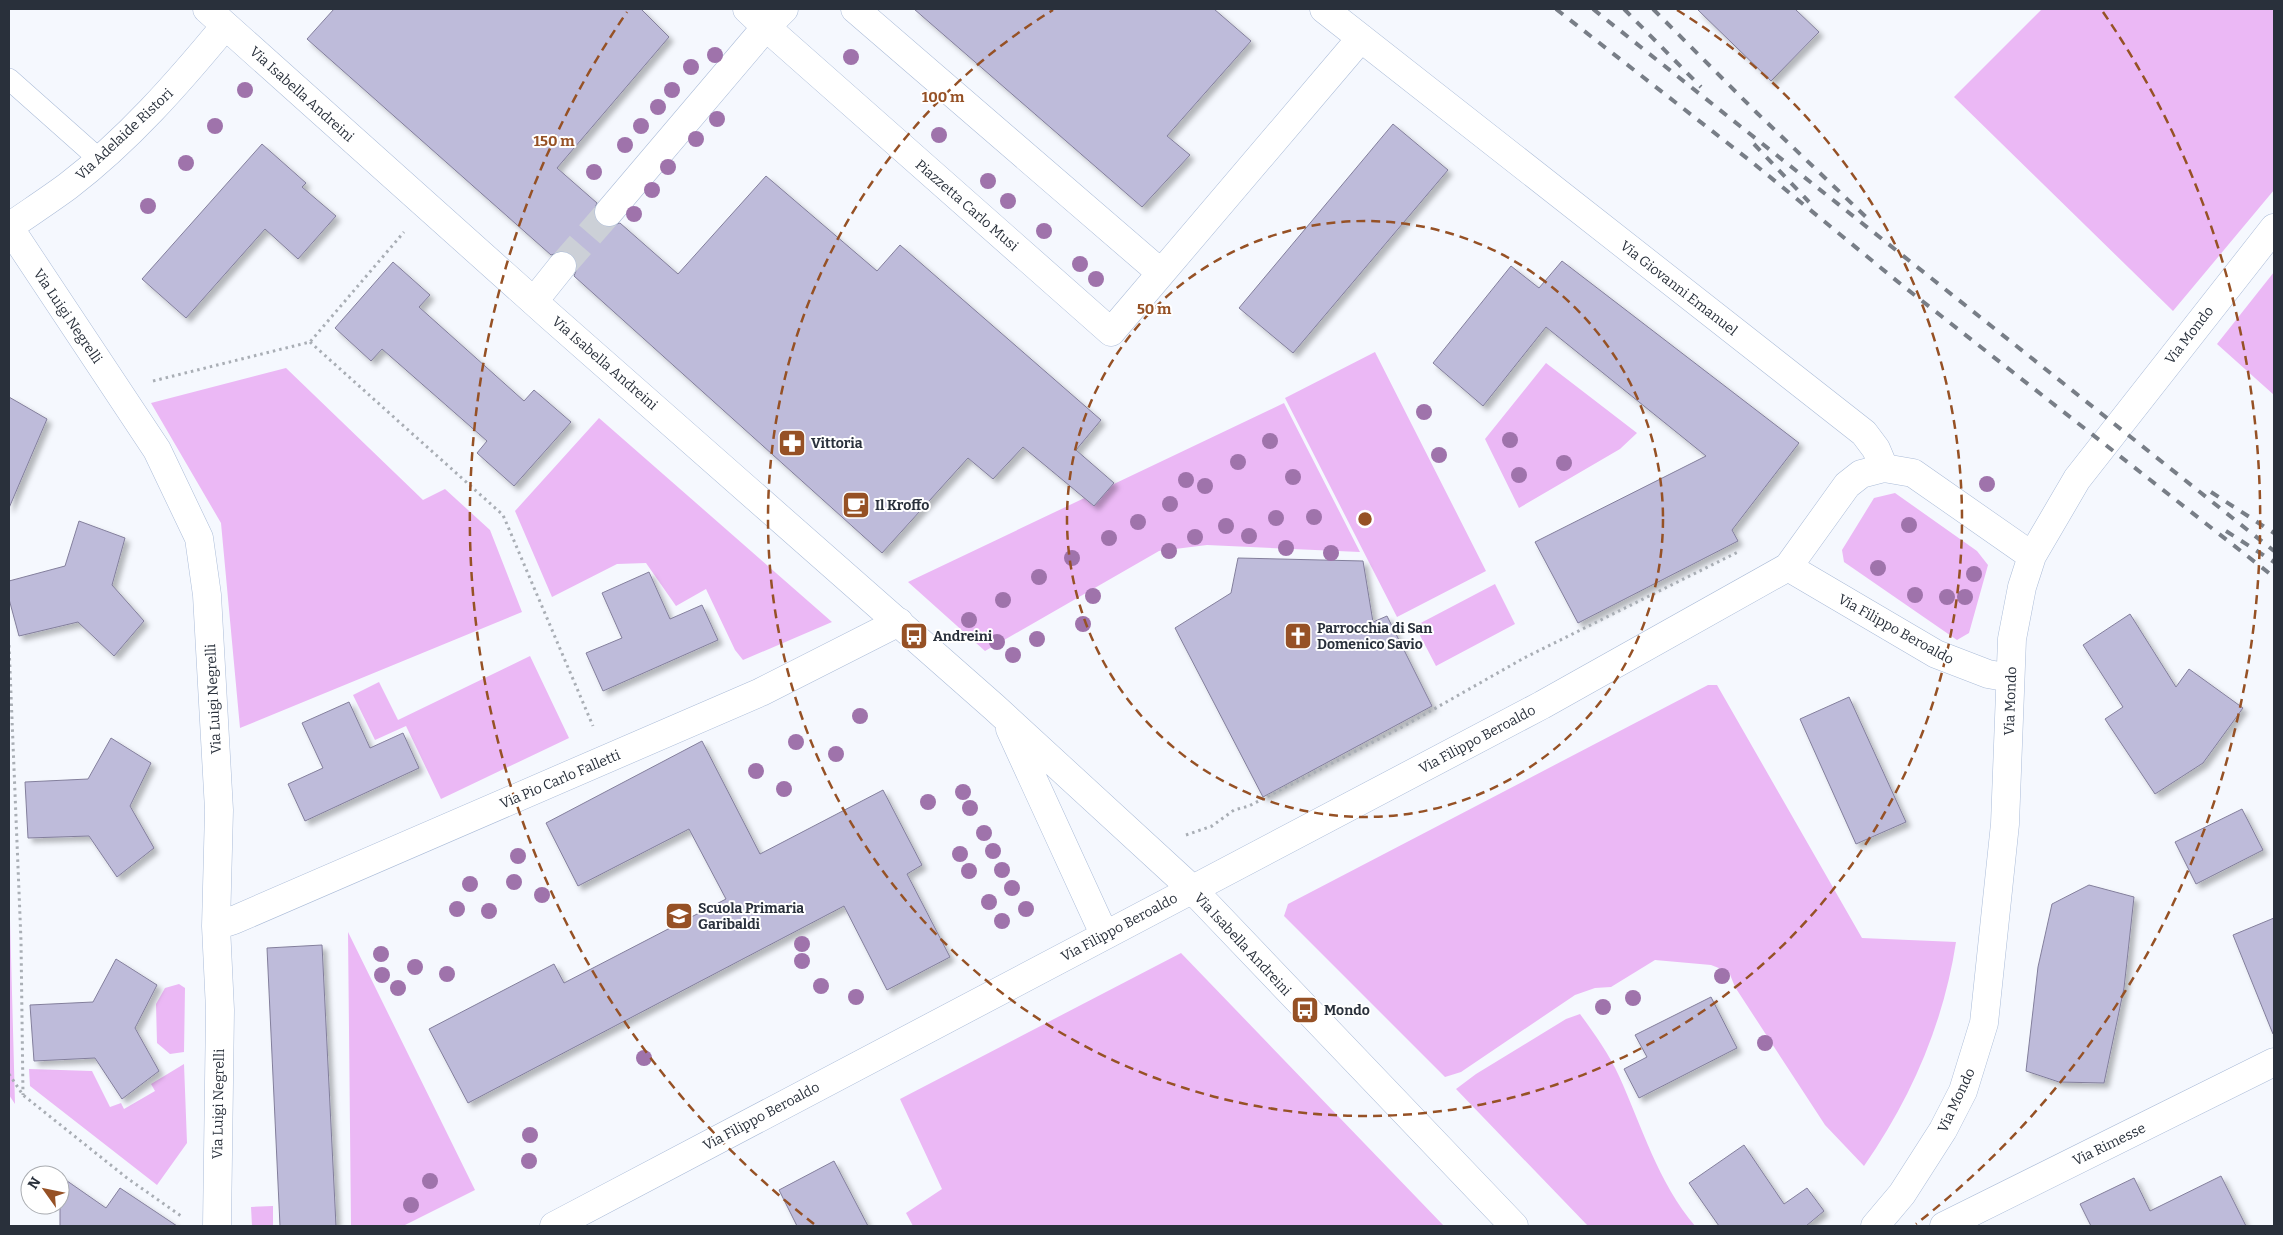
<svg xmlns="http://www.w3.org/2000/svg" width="2283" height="1235" font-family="Bitter,serif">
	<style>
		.green { fill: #ebb8f5 }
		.building { fill: #bebbda; stroke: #837f9c; filter: url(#shadow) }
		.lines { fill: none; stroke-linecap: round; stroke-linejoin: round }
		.street-tunnel { stroke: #ccd0d7; stroke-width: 28; stroke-dasharray: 28 14; stroke-linecap: butt }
		.lane-casing { stroke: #abbcd8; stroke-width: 22 }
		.street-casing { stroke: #abbcd8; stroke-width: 29 }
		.secondary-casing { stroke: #abbcd8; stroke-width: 29 }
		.path { stroke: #a9aeb5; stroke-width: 3; stroke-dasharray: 2.5 4; stroke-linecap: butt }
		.lane { stroke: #fff; stroke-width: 21 }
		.street { stroke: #fff; stroke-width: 28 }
		.secondary { stroke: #fff; stroke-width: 28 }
		.rail { stroke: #787e87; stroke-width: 4; stroke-dasharray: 9 9; stroke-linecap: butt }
		.tree { fill: #9f73ab }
		.ring { fill: none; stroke: #965125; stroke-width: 2.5; stroke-dasharray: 9 6 }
		.labels { text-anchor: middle; stroke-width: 4; stroke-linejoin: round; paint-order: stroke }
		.street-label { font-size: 14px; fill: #29303b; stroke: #fff }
		.poi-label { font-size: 14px; font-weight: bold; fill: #29303b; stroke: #fff; text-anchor: start }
		.centre { fill: #965125; stroke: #fff; stroke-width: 2.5 }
		.ring-label { font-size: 15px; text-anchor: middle; font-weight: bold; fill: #965125; stroke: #fff; stroke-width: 4; stroke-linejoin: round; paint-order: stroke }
	</style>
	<defs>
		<filter id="shadow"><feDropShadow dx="4.5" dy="4.5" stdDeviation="2.5" flood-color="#0004"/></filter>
	</defs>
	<rect width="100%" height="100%" fill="#f5f8fe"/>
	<path class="green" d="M2042 9H2274V190L2173 311 1954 97Z
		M2274 272V395L2217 344Z
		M1375 352 1486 571 1397 617 1285 398Z
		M1546 363 1637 433 1620 449 1519 508 1485 439Z
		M286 368 423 500 445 489 490 530 522 612 240 728 221 523 151 403Z
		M1284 403 1360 552 1207 545 1159 551 985 651 908 582Z
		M599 418 832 622 743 660 735 650 706 589 676 606 646 563 617 564 552 597 515 511Z
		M1895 493 1977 551 1988 565 1969 633 1957 640 1844 562 1842 550 1874 498Z
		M1495 584 1515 624 1436 666 1415 626Z
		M530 656 569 738 441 799 406 726 375 740 353 695 379 682 398 720Z
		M1708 685H1717L1862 938 1956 942C1944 1022 1911 1099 1864 1166L1825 1125 1735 987 1729 972 1711 965 1655 960 1611 987 1595 988 1575 995 1461 1072 1445 1077 1284 916 1288 904Z
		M9 882 15 1104 9 1095Z
		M348 932 475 1190 403 1226H351Z
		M1181 953 1444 1226H913L906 1213 942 1189 900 1099Z
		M179 984 185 988 184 1052 170 1054 157 1043 156 1004 165 988Z
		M1580 1014C1594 1033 1609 1054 1619 1076 1642 1127 1658 1182 1695 1226H1588L1456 1089 1476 1074 1566 1019Z
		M184 1064 187 1143 157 1185 30 1086 29 1069 92 1071 110 1107 121 1103 124 1109 155 1091 151 1084Z
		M273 1206V1226H252L251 1207Z"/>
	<path class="building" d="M334 9H641L669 37 557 168 597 203 594 210V217L599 224 607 227 620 223 678 274 766 176 877 271 900 245 1101 420 1076 450 1114 483 1094 506 1023 447 993 479 968 458 882 553 574 276 577 268V261L572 254 564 251 551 255 307 39Z
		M914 9H1214L1251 41 1167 136 1190 155 1142 207Z
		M1697 9H1795L1819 32 1771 81Z
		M1393 124 1448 170 1293 353 1239 308Z
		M262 144 306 183 302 187 336 216 298 259 265 229 186 318 142 279Z
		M1562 261 1799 443 1732 530 1738 541 1578 623 1535 542 1706 456 1546 327 1483 406 1433 363 1511 266 1539 288Z
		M393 262 430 295 419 307 524 401 534 390 571 422 514 486 477 453 487 441 382 349 371 361 335 328Z
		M9 397 47 419 9 508Z
		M79 521 125 538 112 585 144 621 114 656 78 622 19 636 9 599V581L65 566Z
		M1238 558 1363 561 1373 622 1387 616 1432 706 1263 797 1175 628 1231 593Z
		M649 572 670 619 702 605 718 640 603 691 586 653 622 638 602 593Z
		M2130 614 2176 687 2189 669 2243 708 2203 763 2155 794 2105 719 2123 707 2083 645Z
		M1849 697 1906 822 1856 844 1800 719Z
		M349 702 370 748 403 733 419 768 305 821 288 784 323 768 302 723Z
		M111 738 151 763 130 806 154 848 117 877 89 836 28 838 25 782 88 779Z
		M702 741 760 854 883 790 922 865 907 874 950 957 887 990 844 906 468 1103 429 1029 554 964 564 983 726 899 689 829 578 886 546 823Z
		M2242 809 2263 850 2196 884 2175 842Z
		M2089 885 2134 897 2124 988 2104 1083 2059 1082 2026 1071 2038 967 2052 904Z
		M2274 918V1034H2273L2233 935Z
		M322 945 336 1226H280L267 948Z
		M116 959 157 985 135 1028 159 1071 122 1099 95 1058 34 1061 30 1005 93 1002Z
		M1711 997 1737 1048 1639 1098 1624 1069 1647 1057 1635 1035Z
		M1744 1145 1784 1204 1807 1188 1824 1211 1806 1226H1719L1689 1183Z
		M834 1161 868 1226H797L779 1190Z
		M60 1176 106 1208 120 1188 177 1226H60Z
		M2221 1176 2246 1226H2091L2080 1204 2134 1178 2150 1211Z"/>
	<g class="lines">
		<path class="street-tunnel" d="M562 266 609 212"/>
		<g class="lane-casing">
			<path id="lane" d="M9 79 99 159"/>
		</g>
		<g class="street-casing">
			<path id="street" d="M784 9 766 27 1111 332 1361 38
				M855 9 1161 273
				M1324 9 1864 433 1876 449 1884 468
				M609 212 766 27 747 9
				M534 301 562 266
				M1788 567 1936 654 1988 674 2010 678
				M216 926 234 920 761 692 899 622
				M217 1226 220 1010 216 926 219 810 207 595 199 538 157 450 9 227C29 213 49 200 68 186 128 140 178 83 225 26
				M1944 1226 2274 1062"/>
		</g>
		<g class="secondary-casing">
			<path id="secondary" d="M207 9 550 316 994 707 1191 888 1514 1226
				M1010 729 1104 934
				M554 1226 1542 705 1788 567 1847 485 1861 474 1884 468 1913 473 2032 556
				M1875 1226 1902 1194 1943 1130 1963 1091 1984 1023 2005 824 2012 639 2022 587 2032 556 2077 479 2274 228"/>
		</g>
		<path class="path" d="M310 342 503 515 593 726
			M153 381 310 342 404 232
			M9 645 21 941 23 1095
			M1186 835 1212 826 1234 810 1249 806 1404 726 1524 658 1738 552
			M9 1074 23 1095 127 1178 181 1216"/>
		<use href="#lane" class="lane"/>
		<use href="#street" class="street"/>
		<use href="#secondary" class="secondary"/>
		<path class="rail" d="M1556 9 1753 163 1903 286 2274 577
			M1593 9 2274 551
			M1624 9 1701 87
			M1653 9 1757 113 1867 218
			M1754 144 1809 202
			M2211 492 2274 533
			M2226 531 2274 562"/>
	</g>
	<g class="tree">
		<circle cx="715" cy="55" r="8"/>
		<circle cx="851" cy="57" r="8"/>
		<circle cx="691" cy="67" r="8"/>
		<circle cx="245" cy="90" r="8"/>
		<circle cx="672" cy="90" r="8"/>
		<circle cx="658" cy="107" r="8"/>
		<circle cx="717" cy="119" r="8"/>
		<circle cx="215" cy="126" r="8"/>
		<circle cx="641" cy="126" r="8"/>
		<circle cx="939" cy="135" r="8"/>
		<circle cx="696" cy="139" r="8"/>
		<circle cx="625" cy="145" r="8"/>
		<circle cx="186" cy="163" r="8"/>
		<circle cx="668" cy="167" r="8"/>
		<circle cx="594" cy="172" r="8"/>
		<circle cx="988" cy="181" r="8"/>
		<circle cx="652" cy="190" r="8"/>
		<circle cx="1008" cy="201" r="8"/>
		<circle cx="148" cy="206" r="8"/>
		<circle cx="634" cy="214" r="8"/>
		<circle cx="1044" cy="231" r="8"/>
		<circle cx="1080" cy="264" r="8"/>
		<circle cx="1096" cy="279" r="8"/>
		<circle cx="1424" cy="412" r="8"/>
		<circle cx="1510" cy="440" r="8"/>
		<circle cx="1270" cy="441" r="8"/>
		<circle cx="1439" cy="455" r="8"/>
		<circle cx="1238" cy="462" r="8"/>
		<circle cx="1564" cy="463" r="8"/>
		<circle cx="1519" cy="475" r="8"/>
		<circle cx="1293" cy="477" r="8"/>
		<circle cx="1186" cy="480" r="8"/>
		<circle cx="1987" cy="484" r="8"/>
		<circle cx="1205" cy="486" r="8"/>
		<circle cx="1170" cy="504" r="8"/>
		<circle cx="1314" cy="517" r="8"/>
		<circle cx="1276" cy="518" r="8"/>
		<circle cx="1138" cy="522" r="8"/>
		<circle cx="1909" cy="525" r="8"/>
		<circle cx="1226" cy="526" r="8"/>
		<circle cx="1249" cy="536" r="8"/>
		<circle cx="1195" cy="537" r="8"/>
		<circle cx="1109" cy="538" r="8"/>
		<circle cx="1286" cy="548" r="8"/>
		<circle cx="1169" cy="551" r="8"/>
		<circle cx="1331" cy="553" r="8"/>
		<circle cx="1072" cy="558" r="8"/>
		<circle cx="1878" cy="568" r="8"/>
		<circle cx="1974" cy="574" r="8"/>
		<circle cx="1039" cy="577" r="8"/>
		<circle cx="1915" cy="595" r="8"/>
		<circle cx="1093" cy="596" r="8"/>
		<circle cx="1947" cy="597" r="8"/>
		<circle cx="1965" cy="597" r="8"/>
		<circle cx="1003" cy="600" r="8"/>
		<circle cx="969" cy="620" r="8"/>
		<circle cx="1083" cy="624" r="8"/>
		<circle cx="1037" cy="639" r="8"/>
		<circle cx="997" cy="642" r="8"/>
		<circle cx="1013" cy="655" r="8"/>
		<circle cx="860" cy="716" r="8"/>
		<circle cx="796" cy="742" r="8"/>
		<circle cx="836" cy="754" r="8"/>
		<circle cx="756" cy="771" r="8"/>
		<circle cx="784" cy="789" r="8"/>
		<circle cx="963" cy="792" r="8"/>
		<circle cx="928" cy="802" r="8"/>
		<circle cx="970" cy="808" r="8"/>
		<circle cx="984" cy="833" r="8"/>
		<circle cx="993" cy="851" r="8"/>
		<circle cx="960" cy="854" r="8"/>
		<circle cx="518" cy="856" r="8"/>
		<circle cx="1002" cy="870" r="8"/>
		<circle cx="969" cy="871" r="8"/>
		<circle cx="514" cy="882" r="8"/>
		<circle cx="470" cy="884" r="8"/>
		<circle cx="1012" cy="888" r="8"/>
		<circle cx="542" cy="895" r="8"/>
		<circle cx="989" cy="902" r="8"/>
		<circle cx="457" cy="909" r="8"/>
		<circle cx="1026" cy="909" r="8"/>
		<circle cx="489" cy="911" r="8"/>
		<circle cx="1002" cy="921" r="8"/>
		<circle cx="802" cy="944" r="8"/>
		<circle cx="381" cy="954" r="8"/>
		<circle cx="802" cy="961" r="8"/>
		<circle cx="415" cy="967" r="8"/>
		<circle cx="447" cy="974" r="8"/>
		<circle cx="382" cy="975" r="8"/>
		<circle cx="1722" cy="976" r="8"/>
		<circle cx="821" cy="986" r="8"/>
		<circle cx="398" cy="988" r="8"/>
		<circle cx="856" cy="997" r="8"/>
		<circle cx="1633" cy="998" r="8"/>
		<circle cx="1603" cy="1007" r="8"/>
		<circle cx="1765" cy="1043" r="8"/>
		<circle cx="644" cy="1058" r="8"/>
		<circle cx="530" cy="1135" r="8"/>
		<circle cx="529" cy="1161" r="8"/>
		<circle cx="430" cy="1181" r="8"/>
		<circle cx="411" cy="1205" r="8"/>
	</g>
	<g class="ring">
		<circle cx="1365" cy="519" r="298"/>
		<path d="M1677 10A597 597 0 1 1 1053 10"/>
		<path d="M814 1224A895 895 0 0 1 627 12M2103 12A895 895 0 0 1 1916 1224"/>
	</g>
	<defs>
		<g id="pharmacy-square" transform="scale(1.4375)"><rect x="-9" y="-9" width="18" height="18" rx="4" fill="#965125" stroke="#fff"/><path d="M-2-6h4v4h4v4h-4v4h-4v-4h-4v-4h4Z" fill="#fff"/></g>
		<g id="cafe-square" transform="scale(1.4375)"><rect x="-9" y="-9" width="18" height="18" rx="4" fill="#965125" stroke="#fff"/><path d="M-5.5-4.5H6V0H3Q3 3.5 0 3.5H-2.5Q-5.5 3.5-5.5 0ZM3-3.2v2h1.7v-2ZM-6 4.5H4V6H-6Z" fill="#fff"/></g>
		<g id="bus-square" transform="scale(1.4375)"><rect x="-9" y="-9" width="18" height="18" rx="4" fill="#965125" stroke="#fff"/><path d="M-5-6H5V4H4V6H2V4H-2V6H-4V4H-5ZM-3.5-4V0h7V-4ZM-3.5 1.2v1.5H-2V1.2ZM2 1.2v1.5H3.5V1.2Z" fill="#fff"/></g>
		<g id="church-square" transform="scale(1.4375)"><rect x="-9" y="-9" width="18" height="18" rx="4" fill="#965125" stroke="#fff"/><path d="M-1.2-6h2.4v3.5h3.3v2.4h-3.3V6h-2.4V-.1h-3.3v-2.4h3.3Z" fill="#fff"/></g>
		<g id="school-square" transform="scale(1.4375)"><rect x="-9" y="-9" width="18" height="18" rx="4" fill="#965125" stroke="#fff"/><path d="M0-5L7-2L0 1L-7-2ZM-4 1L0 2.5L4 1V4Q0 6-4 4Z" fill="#fff"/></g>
	</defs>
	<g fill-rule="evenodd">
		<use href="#pharmacy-square" x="792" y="443"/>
		<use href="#cafe-square" x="856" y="505"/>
		<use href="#bus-square" x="914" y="636"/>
		<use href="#church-square" x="1298" y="636"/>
		<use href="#school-square" x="679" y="916"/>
		<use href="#bus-square" x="1305" y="1010"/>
	</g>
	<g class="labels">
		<g class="street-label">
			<text transform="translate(302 94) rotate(42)" y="5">Via Isabella Andreini</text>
			<text transform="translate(124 134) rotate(-43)" y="5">Via Adelaide Ristori</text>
			<text transform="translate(967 205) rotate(41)" y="5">Piazzetta Carlo Musi</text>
			<text transform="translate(1679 288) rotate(38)" y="5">Via Giovanni Emanuel</text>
			<text transform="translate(68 316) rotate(56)" y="5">Via Luigi Negrelli</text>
			<text transform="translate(2189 335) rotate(-52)" y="5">Via Mondo</text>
			<text transform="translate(605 363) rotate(41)" y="5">Via Isabella Andreini</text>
			<text transform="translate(1896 629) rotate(29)" y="5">Via Filippo Beroaldo</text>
			<text transform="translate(213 699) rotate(-93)" y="5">Via Luigi Negrelli</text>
			<text transform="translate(2010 701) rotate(-88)" y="5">Via Mondo</text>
			<text transform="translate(1477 739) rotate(-28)" y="5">Via Filippo Beroaldo</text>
			<text transform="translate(560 779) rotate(-23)" y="5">Via Pio Carlo Falletti</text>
			<text transform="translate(1119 927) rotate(-28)" y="5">Via Filippo Beroaldo</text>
			<text transform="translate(1243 944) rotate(47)" y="5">Via Isabella Andreini</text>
			<text transform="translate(1956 1100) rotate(-65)" y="5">Via Mondo</text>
			<text transform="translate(218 1104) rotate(-89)" y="5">Via Luigi Negrelli</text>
			<text transform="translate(761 1116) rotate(-28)" y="5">Via Filippo Beroaldo</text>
			<text transform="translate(2109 1144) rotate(-26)" y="5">Via Rimesse</text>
		</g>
		<g class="poi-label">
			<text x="811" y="448">Vittoria</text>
			<text x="875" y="510">Il Kroffo</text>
			<text x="1317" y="633">Parrocchia di San<tspan x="1317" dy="16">Domenico Savio</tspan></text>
			<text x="933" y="641">Andreini</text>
			<text x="698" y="913">Scuola Primaria<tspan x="698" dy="16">Garibaldi</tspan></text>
			<text x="1324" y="1015">Mondo</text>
		</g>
	</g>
	<circle cx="1365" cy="519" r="8" class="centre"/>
	<g class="ring-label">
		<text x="943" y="102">100 m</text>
		<text x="554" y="146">150 m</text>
		<text x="1154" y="314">50 m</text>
	</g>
	<rect width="2283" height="1235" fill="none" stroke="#29303b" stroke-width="20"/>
	<g transform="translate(45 1190) rotate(303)"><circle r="24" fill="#ffffff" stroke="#a9acb1"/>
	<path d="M0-4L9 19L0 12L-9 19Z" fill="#965125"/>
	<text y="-8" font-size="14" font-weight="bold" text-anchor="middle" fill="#29303b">N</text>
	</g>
</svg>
